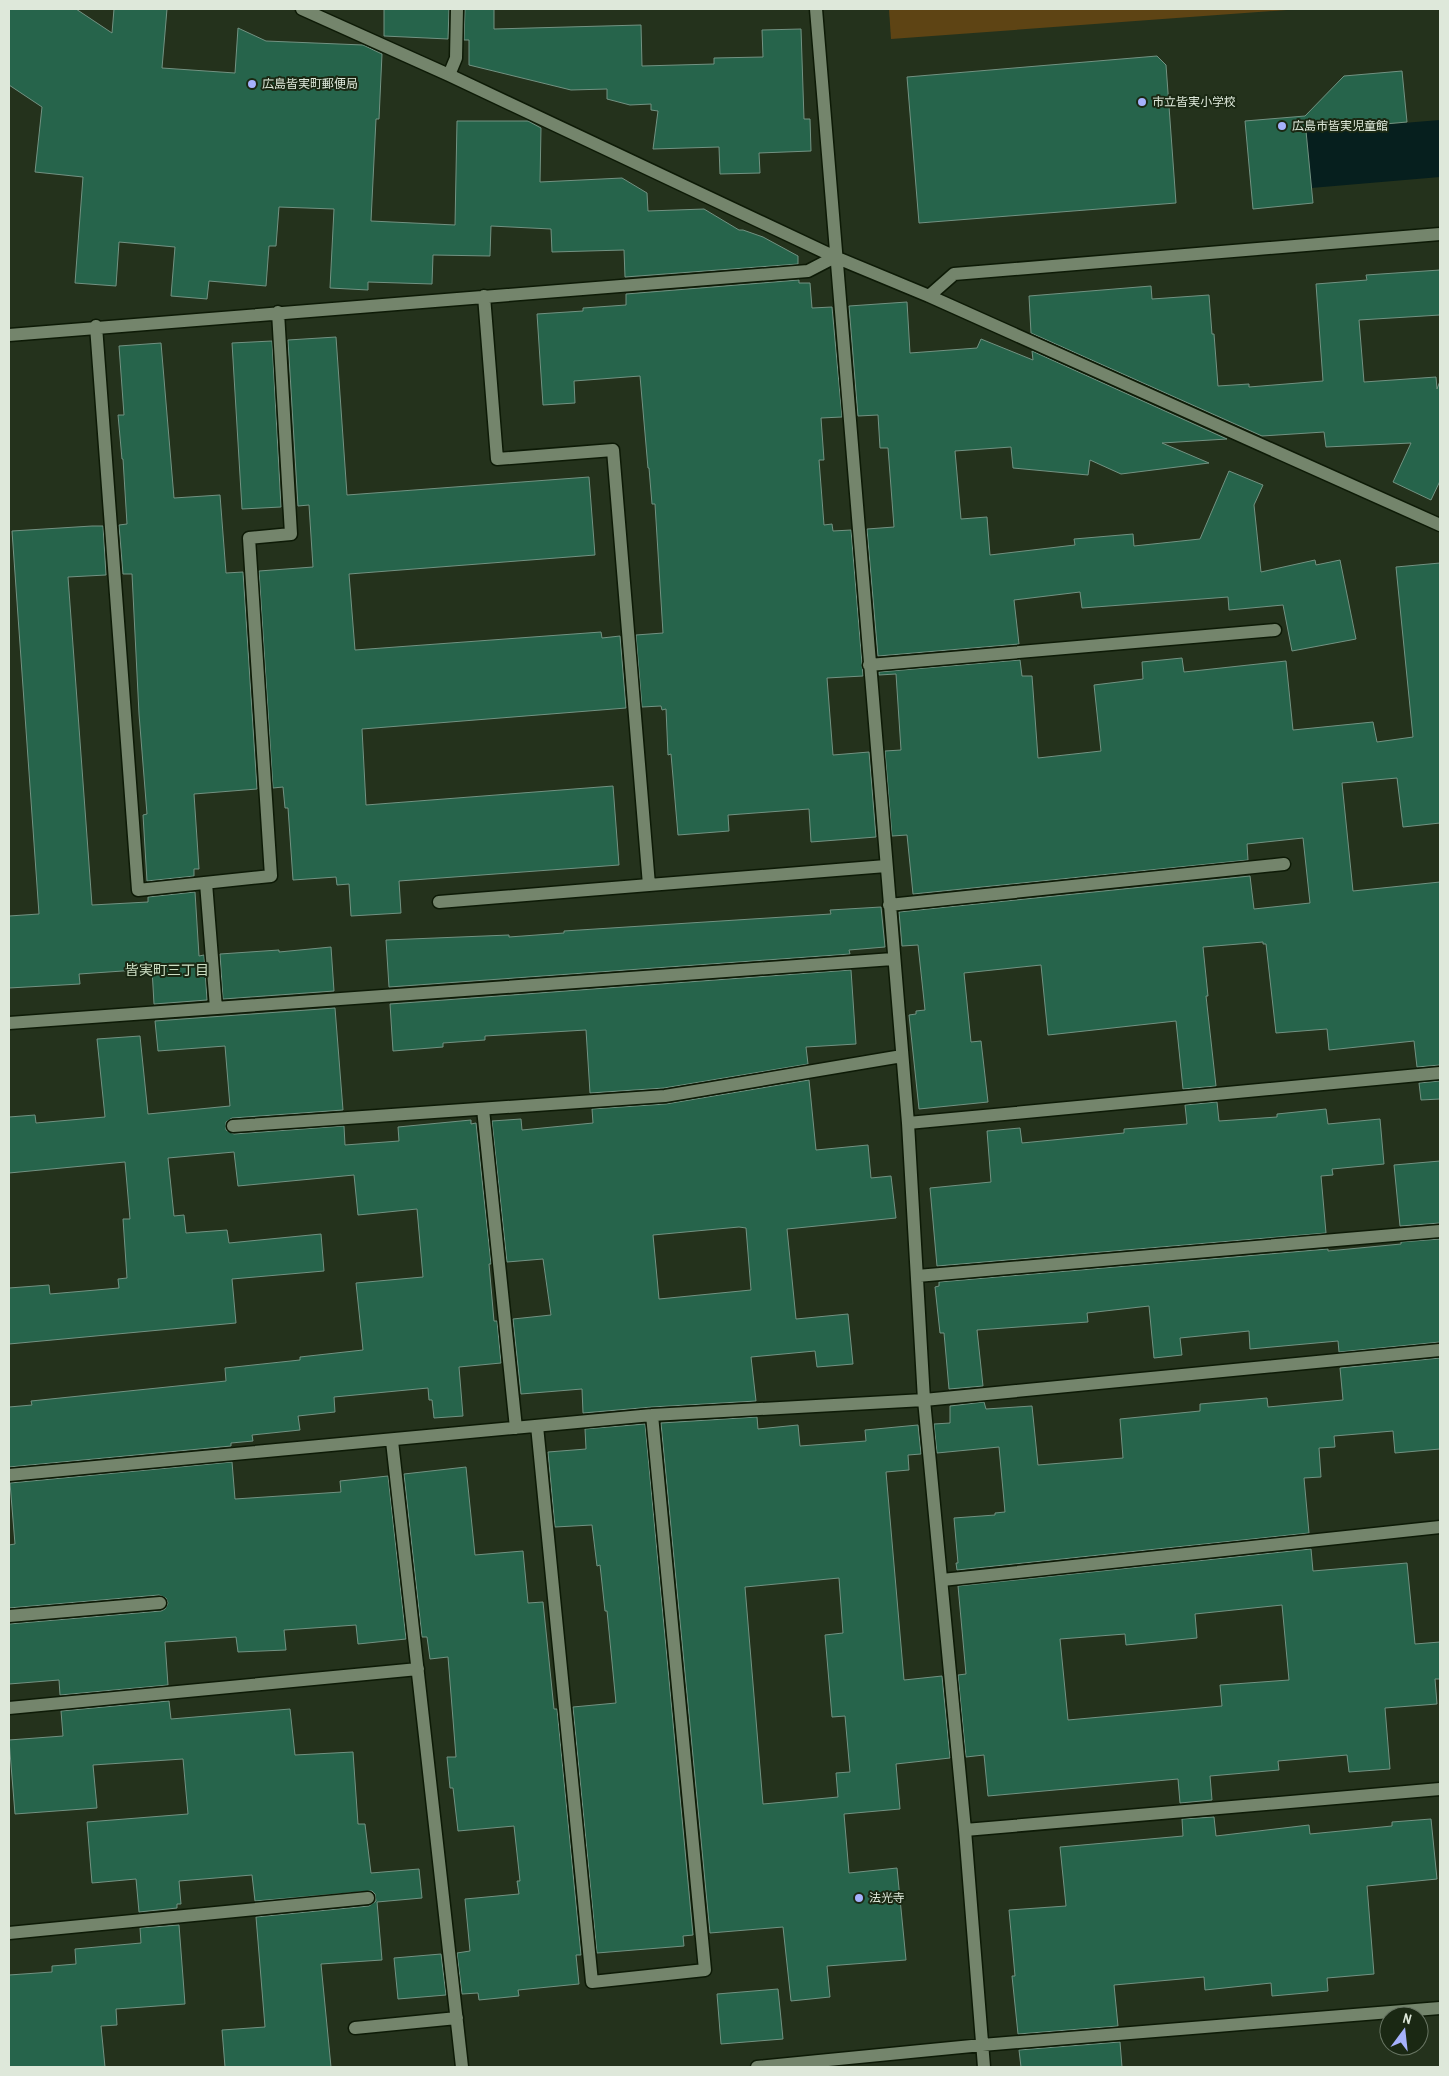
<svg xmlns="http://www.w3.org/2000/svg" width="1449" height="2076" font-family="'Archivo Narrow','Noto Sans JP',sans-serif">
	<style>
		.green { fill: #5e4414 }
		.water { fill: #061f1e }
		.building { fill: #26644b; stroke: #729282; fill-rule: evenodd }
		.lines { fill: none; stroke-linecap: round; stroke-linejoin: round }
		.minor-casing { stroke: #0d1a06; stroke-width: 15 }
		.minor { stroke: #74856c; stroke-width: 12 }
		.poi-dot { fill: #a5b1fc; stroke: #1a2813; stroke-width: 2 }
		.labels { text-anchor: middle; stroke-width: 4; stroke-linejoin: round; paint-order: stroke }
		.poi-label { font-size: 12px; fill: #dee8da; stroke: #1a2813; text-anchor: start }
		.neighbourhood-label { font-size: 14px; fill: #cddfc4; stroke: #1a2813 }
	</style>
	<rect width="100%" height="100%" fill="#24321c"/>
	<path class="green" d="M889 9H1301L891 39Z"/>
	<path class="water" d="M1440 120V177L1311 188 1306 131Z"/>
	<path class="building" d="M9 9H76L112 33 114 9H167L162 68 235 73 238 28 266 41 363 45 382 54 379 119H376L371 221 455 225 457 121H528L541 128 540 182 622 178 647 193 648 211 704 209 739 230H743L763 237 798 256V264L625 277 624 250 552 252 551 229 491 226 490 256 433 255 432 284 368 282V290L330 288 334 209 279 207 276 246H269L266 286 209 281 207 299 171 296 175 247 119 242 116 286 75 283 83 177 35 172 42 107 9 85Z
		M384 9H449L448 39 384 36Z
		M465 9H494V29L641 25 642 66 714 64V58L763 57 762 30 801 29 804 119H810L811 151 759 153 760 173 720 174 719 147 653 149 658 111 651 110V104L630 105 607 99V89L571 90 469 65V40H464Z
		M1157 56 1166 65 1176 203 919 223 907 77Z
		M1402 71 1407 122 1306 131 1313 203 1253 209 1245 121 1305 116 1344 76Z
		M1440 270V315L1359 320 1364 382 1436 377 1437 389 1440 381V481L1431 500 1393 482 1411 443 1326 447 1324 432 1262 436 1031 333 1029 296 1151 286 1152 299 1209 295 1212 334H1214L1218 386 1249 384V387L1323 381 1316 284 1367 280 1366 275Z
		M799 280V283H810L812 308 832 307 842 417 821 418 824 460H819L824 525 832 524 833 531 851 530 863 676 827 678 833 755 869 752 876 837 811 842 809 809 728 815 729 831 678 835 671 754 668 755 666 709 662 710 661 706 642 707 636 635 663 633 655 504H652L649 468H648L640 376 574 381 575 403 543 405 537 314 583 311V308L626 305V294Z
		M907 302 910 353 977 348 981 339 1033 360 1032 351 1227 439 1162 443 1209 463 1121 474 1090 460 1088 475 1013 468 1011 447 955 451 961 519 987 517 990 555 1075 545 1074 539 1133 534 1134 546 1200 539 1229 471 1263 485 1254 505 1261 572 1315 560 1316 565 1340 560 1356 639 1292 651 1283 605 1229 610 1228 597 1082 608 1080 592 1014 600 1019 644 878 656 867 529 894 527 888 448H880L878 415 858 416 849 306Z
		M336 337 347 495 589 477 595 555 349 574 355 650 601 632 602 638 620 636 626 708 362 729 366 805 613 786 619 865 399 881 401 913 351 916 349 884 337 885 336 877 293 880 288 808H285L283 787 273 788 259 571 313 567 309 505 298 506 288 340Z
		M272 341 281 507 242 509 232 343Z
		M161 343 174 498 220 495 226 573 243 572 257 789 194 794 199 869H194V876L147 881 143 815 147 814 139 714 132 574H123L119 525 127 524 123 459H122L118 415H124L119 346Z
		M92 526H103L106 575 68 577 92 905 148 902V897L195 892 199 956 204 955 207 1000 154 1004 152 969 79 974 80 984 9 988V916L39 914 12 531Z
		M1440 563V823L1403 827 1397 778 1342 783 1353 891 1440 882V1065L1417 1067 1414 1041 1329 1050 1327 1029 1276 1033 1266 944H1263V942L1203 947 1208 996H1206L1216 1086 1183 1089 1176 1021 1048 1035 1041 965 964 973 971 1042 981 1041 988 1102 919 1109 909 1015 916 1014V1011L925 1010 918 945 902 946 899 912 1250 876 1254 909 1310 903 1303 838 1247 844 1248 860 913 894 907 835 892 836 885 751 901 750 896 674 879 675V672L1020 660 1022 676H1032L1038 758 1101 751 1094 685 1143 679 1142 662 1182 658 1184 672 1286 661 1293 730 1373 722 1377 742 1413 737 1396 567Z
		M881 907 885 947 849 950 850 954 389 987 386 940 509 935V937L564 933V931L831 914 830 910Z
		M331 947 334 991 223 999 220 954 279 950V952Z
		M851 970 856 1044 806 1047 808 1064 664 1088 590 1093 586 1030 485 1036V1040L443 1043V1047L393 1051 390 1004Z
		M335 1008 343 1110 232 1118 226 1122V1130L234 1134 344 1126 345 1145 399 1141 398 1127 471 1120V1124L476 1123 491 1264H489L494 1321H497L501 1363 459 1367 463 1416 434 1418 432 1400H429L428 1388 334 1397 335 1412 298 1416 300 1430 252 1435 253 1441 231 1443V1446L9 1467V1407L32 1405 31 1401 226 1381 225 1368 300 1360V1357L363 1350 356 1283 423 1277 417 1209 358 1215 354 1175 238 1186 234 1152 168 1158 174 1216 184 1215 186 1233 227 1230 229 1243 321 1234 324 1271 232 1279 236 1323 9 1344V1288L49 1285 50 1294 119 1288 118 1279 127 1278 123 1219H130L125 1162 9 1173V1117L35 1115 36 1123 105 1117 97 1039 140 1036 148 1114 230 1106 225 1046 158 1051 155 1021Z
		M809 1080 816 1150 868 1145 871 1178 891 1176 896 1218 787 1229 796 1319 848 1314 853 1364 817 1367 815 1351 751 1357 756 1401 652 1407 583 1413 582 1389 521 1394 513 1319 551 1315 543 1259 507 1262 492 1121 521 1119 522 1130 593 1123 592 1109 666 1104ZM739 1227 746 1228 751 1290 659 1299 653 1235Z
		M1440 1081V1099L1421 1100 1419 1083Z
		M1217 1102 1219 1121 1277 1117V1114L1326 1109 1328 1124 1380 1119 1384 1164 1332 1169 1333 1175 1321 1176 1326 1233 937 1266 930 1188 991 1182 987 1131 1020 1128 1022 1143 1124 1133V1129L1187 1124 1185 1105Z
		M1440 1161V1223L1400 1226 1394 1165Z
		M1440 1239V1342L1339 1352 1338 1341 1250 1349 1249 1331 1180 1338 1182 1355 1154 1358 1149 1306 1087 1313 1088 1322 977 1330 983 1386 949 1389 944 1333H940L935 1287 939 1286V1282L1328 1249V1251L1401 1244V1242Z
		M1440 1358V1449L1395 1453 1393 1431 1334 1436 1335 1447 1319 1448 1321 1477 1304 1478 1309 1533 957 1570 956 1563H958L954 1518 995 1515V1513L1005 1512 999 1447 937 1453 934 1424 950 1423V1406L984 1402 986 1409 1032 1406 1038 1465 1123 1458 1120 1419 1200 1411V1404L1267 1398 1268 1407 1343 1400 1340 1368Z
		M757 1417 758 1429 798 1425 800 1446 866 1441 865 1430 918 1425 921 1454 908 1455 909 1470 886 1472 904 1680 942 1676 950 1758 896 1764 900 1809 844 1814 849 1873 897 1868 906 1960 827 1966 830 1997 791 2001 783 1927 710 1933 661 1423ZM839 1578 843 1633 825 1635 832 1717 845 1716 850 1772 836 1773 838 1797 763 1804 745 1587Z
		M645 1424 693 1935 683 1936 684 1946 597 1953 573 1707 616 1703 607 1611H605L600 1565 597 1566 592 1525 555 1527 548 1452 586 1449 585 1429Z
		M232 1462 235 1499 341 1492 340 1481 388 1476 406 1639 358 1644 356 1625 284 1630 286 1650 238 1652 236 1637 165 1642 168 1685 60 1695 59 1680 9 1684V1624L161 1611 165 1609 168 1603 166 1598 159 1595 9 1608V1545L15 1544 10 1483Z
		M466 1467 475 1555 523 1551 528 1603 543 1602 554 1709H557L581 1955H576L579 1984 518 1990 519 1996 479 2000 478 1993 462 1994 457 1953 470 1951 465 1899 519 1894 517 1881H520L514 1826 458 1831 453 1788H450L447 1757H456L448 1657 430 1659 427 1637H422L404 1474Z
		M1311 1549 1313 1571 1407 1563 1415 1644 1440 1642V1679H1435L1437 1704 1385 1708 1390 1769 1349 1772 1347 1755 1278 1761 1279 1770 1210 1776 1212 1800 1180 1803 1178 1779 988 1796 984 1755 966 1757 958 1675 966 1674 958 1586ZM1282 1605 1289 1680 1220 1685 1222 1706 1068 1720 1060 1639 1125 1634 1126 1645 1197 1638 1195 1614Z
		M169 1701 171 1719 290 1709 295 1755 353 1752 358 1824H365L371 1873 419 1869 422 1898 377 1902 382 1960 321 1964 331 2067H225L222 2030 265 2027 256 1917 369 1906 376 1901 375 1894 372 1891 255 1901 252 1875 179 1881 181 1904H177V1908L139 1912 136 1879 92 1883 87 1822 188 1814 183 1759 93 1765 97 1808 15 1814 9 1740 63 1736 61 1711Z
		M1214 1817 1216 1836 1309 1825 1310 1834 1392 1826V1822L1431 1819 1437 1879 1367 1886 1374 1974 1327 1978 1328 1991 1272 1996 1271 1983 1205 1990 1204 1977 1114 1985 1118 2026 1018 2034 1012 1976H1015L1009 1910 1066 1906 1060 1847 1183 1836 1182 1819Z
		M179 1925 185 2004 116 2009 117 2025 101 2026 105 2067H9V1975L52 1972V1966L76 1964 75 1949 141 1943 140 1928Z
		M441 1954 446 1995 398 1999 394 1958Z
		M778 1989 783 2039 721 2044 717 1994Z
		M1120 2042 1122 2067H1021L1019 2050Z"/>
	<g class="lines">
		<g class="minor-casing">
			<path id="minor" d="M302 9 449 75 835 257 929 296 1440 525
				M816 9 908 1123 924 1400 965 1830 984 2067
				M449 75 456 58 457 9
				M484 296 497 459 613 450 649 885 886 866
				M929 296 954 274 1440 234
				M96 326 138 890 271 876 249 538 291 534 278 312
				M9 335 808 271 835 257
				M869 665 1275 630
				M206 883 216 1008
				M439 902 649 885
				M889 905 1284 864
				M9 1023 893 959
				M483 1109 516 1428
				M908 1123 1440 1073
				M233 1126 665 1096 902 1056
				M917 1276 1440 1231
				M537 1426 592 1982 705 1970 652 1415
				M392 1441 462 2067
				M9 1475 652 1415 924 1400 1440 1350
				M942 1580 1440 1527
				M9 1616 160 1603
				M9 1708 418 1669
				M965 1830 1440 1789
				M9 1933 368 1898
				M355 2028 457 2018
				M757 2067 982 2045 1440 2008"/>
		</g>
		<use href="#minor" class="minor"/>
	</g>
	<g class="poi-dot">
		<circle cx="252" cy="84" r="5"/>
		<circle cx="1142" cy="102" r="5"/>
		<circle cx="1282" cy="126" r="5"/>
		<circle cx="859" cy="1898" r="5"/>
	</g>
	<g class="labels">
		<g class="poi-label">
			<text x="262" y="88">広島皆実町郵便局</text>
			<text x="1152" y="106">市立皆実小学校</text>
			<text x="1292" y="130">広島市皆実児童館</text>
			<text x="869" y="1902">法光寺</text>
		</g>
		<g class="neighbourhood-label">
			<text x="167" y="975">皆実町三丁目</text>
		</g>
	</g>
	<rect width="1449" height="2076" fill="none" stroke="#dee8da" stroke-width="20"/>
	<g transform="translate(1404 2031) rotate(15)"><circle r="24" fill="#1a2813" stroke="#687563"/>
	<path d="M0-4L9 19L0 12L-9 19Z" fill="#a5b1fc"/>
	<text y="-8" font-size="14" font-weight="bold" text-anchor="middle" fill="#dee8da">N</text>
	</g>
</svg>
